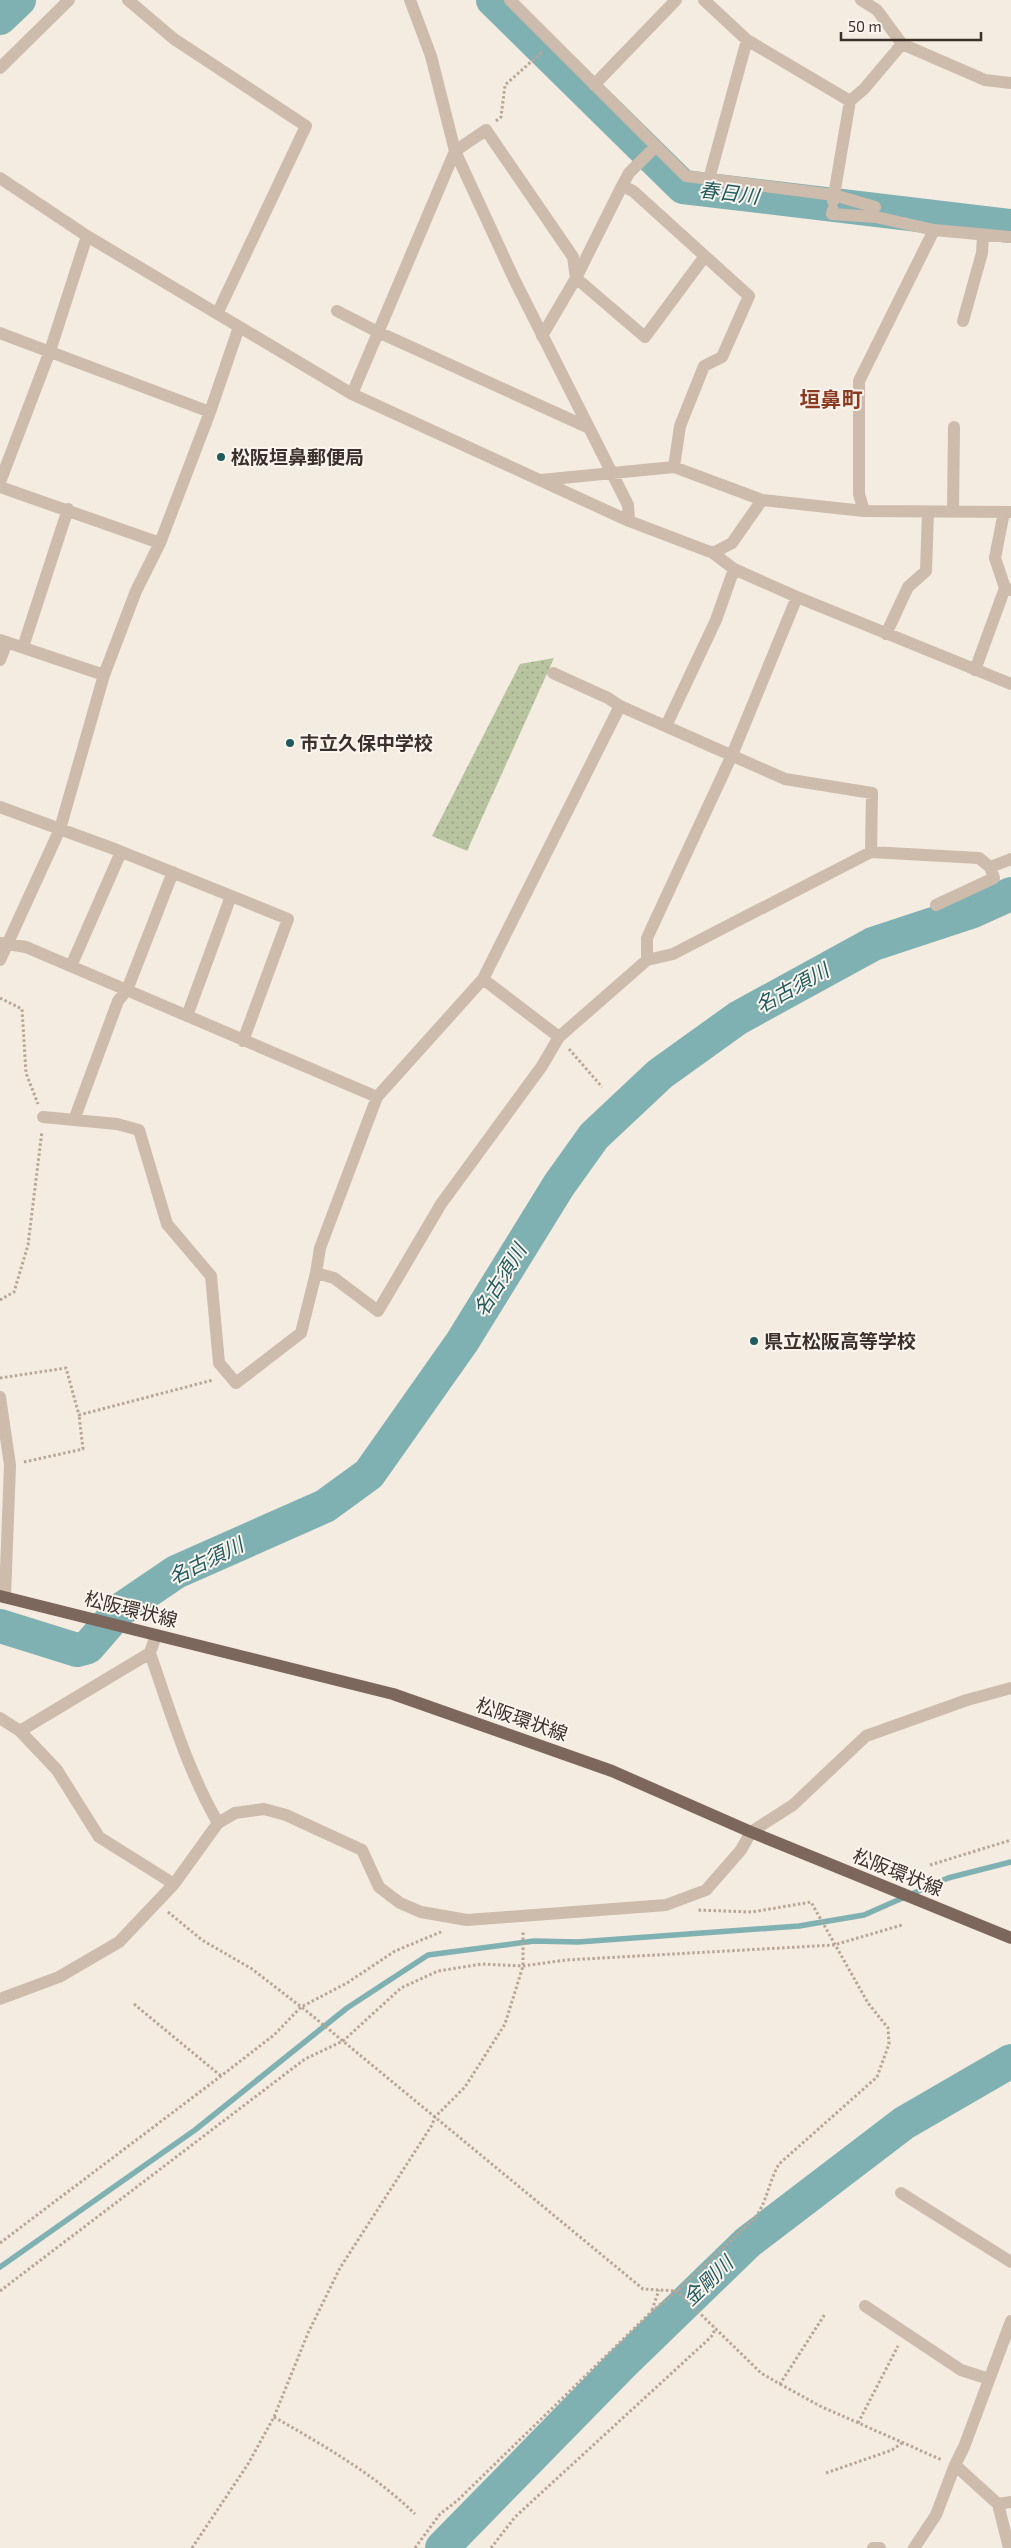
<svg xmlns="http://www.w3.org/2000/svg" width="1011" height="2548" font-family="'Exo 2','Noto Sans JP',sans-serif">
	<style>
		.park { fill: url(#park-dots) }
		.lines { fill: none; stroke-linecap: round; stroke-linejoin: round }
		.stream { stroke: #7fb0b2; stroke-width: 5.5 }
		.river { stroke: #7fb0b2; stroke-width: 34 }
		.path { stroke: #b9a596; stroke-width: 3; stroke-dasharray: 2.5 2.5; stroke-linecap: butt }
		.minor { stroke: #cdbbac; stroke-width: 12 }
		.major { stroke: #7d675c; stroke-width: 12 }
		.poi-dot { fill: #1f5a5e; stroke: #fbf5ee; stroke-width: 2 }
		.labels { text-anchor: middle; stroke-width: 4; stroke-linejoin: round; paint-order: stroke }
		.poi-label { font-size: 19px; font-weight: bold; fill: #3b302b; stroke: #fbf5ee; text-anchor: start }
		.street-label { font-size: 19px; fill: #3b302b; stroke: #fbf5ee }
		.water-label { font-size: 20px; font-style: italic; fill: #1f5a5e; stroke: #fbf5ee }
		.quarter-label { font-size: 21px; font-weight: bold; fill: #8c3b22; stroke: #fbf5ee }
	</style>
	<defs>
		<pattern id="park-dots" width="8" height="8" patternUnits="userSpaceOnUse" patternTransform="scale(1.25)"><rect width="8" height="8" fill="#b8c4a0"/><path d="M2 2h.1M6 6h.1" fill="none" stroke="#97a083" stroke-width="1.8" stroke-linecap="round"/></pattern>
	</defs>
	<rect width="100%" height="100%" fill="#f4ebe1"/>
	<path class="park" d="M554 658 467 851 432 836 520 664Z"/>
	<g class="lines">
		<path class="stream" d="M0 2267 195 2130 347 2008 428 1955 534 1941 578 1942 799 1926 864 1915 948 1878 1011 1862"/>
		<path class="river" d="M493 0 683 187 1011 226
			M0 18 19 0
			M0 1626 77 1650 88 1647 120 1610 176 1572 325 1506 369 1474 462 1342 559 1185 594 1136 660 1074 738 1018 873 944 973 911 1011 894
			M442 2548 621 2365 748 2242 904 2123 1011 2061"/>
		<path class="path" d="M496 121 501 117 505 85 542 52
			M0 998 22 1009 26 1073 38 1104
			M569 1049 602 1087
			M0 1300 14 1292 28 1245 42 1131
			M0 1378 66 1368 79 1415 213 1380
			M24 1462 83 1449 79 1415
			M930 1865 1011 1840
			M168 1912 202 1940 252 1969 309 2013 643 2289 677 2291 761 2373 780 2384 825 2314
			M134 2004 221 2076
			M0 2243 221 2076 274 2035 301 2007 347 1983 395 1951 443 1931
			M0 2291 305 2059 343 2041 401 1988 438 1971 482 1964 523 1966 566 1960 834 1945 902 1925
			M652 2310 659 2290
			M780 2384 820 2406 942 2460
			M274 2417C324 2446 373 2473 415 2514
			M858 2423 898 2346
			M826 2473 892 2450 902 2443
			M192 2548 248 2464 274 2417 308 2333 340 2268 432 2125 435 2117 465 2087 505 2024 523 1966V1930
			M415 2548 440 2514 458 2500 652 2311 677 2291 755 2218C767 2202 769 2181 779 2164L877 2077 889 2044 888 2028 868 2003 811 1902 752 1912 697 1910
			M491 2548 515 2517 711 2337 716 2328"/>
		<path class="minor" d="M128 0 174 39 306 126 218 312
			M410 0 431 56 455 151 515 281 628 505 629 521
			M510 0 686 176 834 195 875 207
			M704 0 747 40 850 101 864 89 902 44
			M861 0 877 10 902 44 985 80 1011 83
			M0 68 69 0
			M594 85 676 0
			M656 146 629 173 622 186 633 191 749 296 722 357 704 366 680 426 674 467
			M0 178 87 236 352 394 629 521 713 553 734 569 797 597 1011 684
			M709 179 747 40
			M622 186 576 278 645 337 705 256
			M833 201 850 101
			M833 210 832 214 876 217 934 230 1011 237
			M337 311 378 332 587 427
			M963 321 982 253 983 235
			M0 333 210 412
			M352 394 455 151 486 130 573 257 576 278 542 336
			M541 480 674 467 762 500 864 511 1011 512
			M0 482 50 351 87 236
			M0 487 160 543
			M864 511 859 494V381L934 230
			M953 512 954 427
			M1004 512 995 558 1005 588 1011 590
			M713 553 732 543 762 500
			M886 634 908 587 926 571 928 512
			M0 640 104 675
			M23 647 68 509
			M0 660 7 642
			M975 670 1005 588
			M553 673 608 698 620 706
			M666 726 716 620 734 569
			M0 807 117 850 288 919 243 1041
			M936 905 994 878 990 867
			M0 943 26 947 377 1097 320 1248 316 1273 334 1278 378 1311 441 1204 542 1066 559 1037 647 960V938L732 755 797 597
			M0 960 60 829 104 675 136 591 160 543 210 412 239 327
			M647 960 673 954 871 852 979 858 990 867 1011 859
			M71 966 121 852
			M187 1016 231 896
			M559 1037 483 979 620 706 785 779 872 793 871 852
			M377 1097 483 979
			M43 1117 117 1124 139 1130 167 1224 211 1276 219 1363 236 1383 301 1333 316 1273
			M74 1120 118 1001 127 990 173 872
			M0 1397 10 1465 5 1597
			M0 1718 20 1731 57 1770 99 1837 174 1884
			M20 1731 150 1653 156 1635
			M218 1823 235 1813 264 1809 286 1815 362 1850 379 1887 400 1903 421 1912 467 1920 666 1905 706 1890 741 1850 751 1832 793 1805 866 1736 967 1700 1011 1688
			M0 1999 59 1977 119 1942 174 1884 218 1823C187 1769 170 1711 150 1653
			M901 2193 1011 2262
			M865 2306 961 2370 989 2379
			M955 2465 998 2504 1009 2548
			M998 2504 1011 2502
			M873 2548H880
			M914 2548 936 2515 955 2465 964 2447 1011 2321"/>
		<path class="major" d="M0 1596 393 1694 612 1771 751 1832 1011 1938"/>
	</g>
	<g class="poi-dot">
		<circle cx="221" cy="457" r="5"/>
		<circle cx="290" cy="743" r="5"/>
		<circle cx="754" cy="1341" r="5"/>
	</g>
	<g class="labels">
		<g class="poi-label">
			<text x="231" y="464">松阪垣鼻郵便局</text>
			<text x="300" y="750">市立久保中学校</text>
			<text x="764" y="1348">県立松阪高等学校</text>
		</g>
		<g class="street-label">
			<text transform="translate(131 1609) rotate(14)" y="7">松阪環状線</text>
			<text transform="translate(522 1719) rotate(19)" y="7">松阪環状線</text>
			<text transform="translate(898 1872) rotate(22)" y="7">松阪環状線</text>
		</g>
		<g class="water-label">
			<text transform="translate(729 193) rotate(7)" y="7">春日川</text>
			<text transform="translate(792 988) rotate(-29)" y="7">名古須川</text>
			<text transform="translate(500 1280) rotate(-58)" y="7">名古須川</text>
			<text transform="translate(206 1561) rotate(-26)" y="7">名古須川</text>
			<text transform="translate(708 2281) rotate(-44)" y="7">金剛川</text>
		</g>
		<g class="quarter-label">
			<text x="831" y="407">垣鼻町</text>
		</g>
	</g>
	<path d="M841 32v8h140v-8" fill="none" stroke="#3b302b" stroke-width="2.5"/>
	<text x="848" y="32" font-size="15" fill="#3b302b" stroke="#fbf5ee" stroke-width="4" paint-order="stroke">50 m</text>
</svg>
